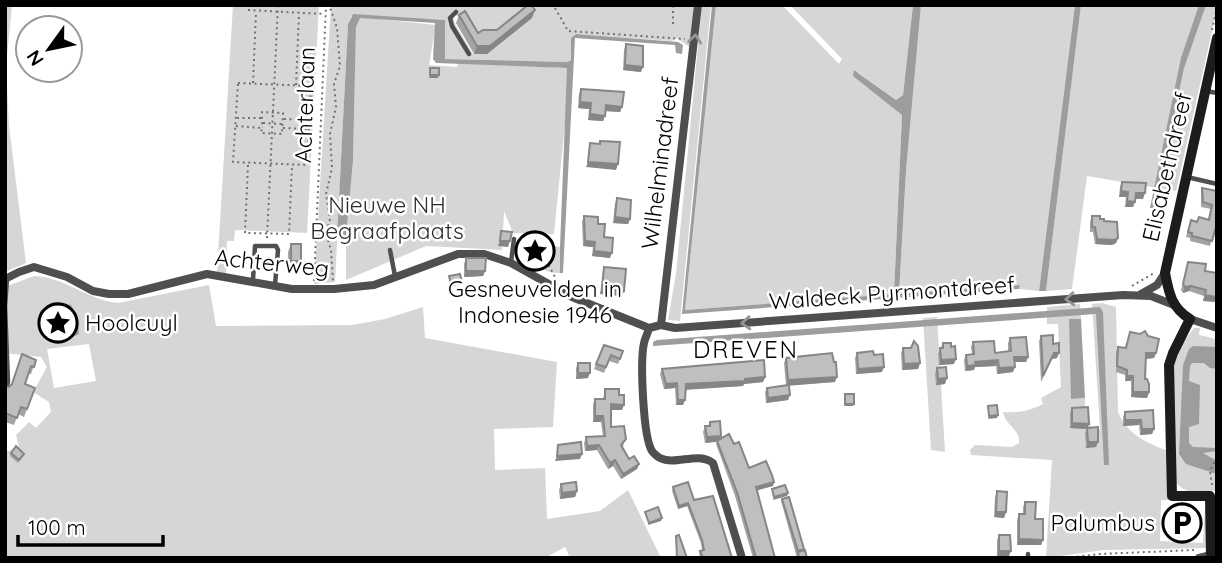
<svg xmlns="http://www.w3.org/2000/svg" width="1222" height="563" font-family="Quicksand,sans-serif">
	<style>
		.green { fill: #d6d6d6; fill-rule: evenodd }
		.water { fill: #9d9d9d }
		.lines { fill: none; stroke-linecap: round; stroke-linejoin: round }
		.path { stroke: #717171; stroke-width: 2; stroke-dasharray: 2 3.5; stroke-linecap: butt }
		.lane { stroke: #4f4f4f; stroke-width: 4.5 }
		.street { stroke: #4f4f4f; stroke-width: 8 }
		.secondary { stroke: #1c1c1c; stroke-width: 10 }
		.wall { fill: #a4a4a4 }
		.shaded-wall { fill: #868686 }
		.building { fill: #bfbfbf; stroke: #868686; stroke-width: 2 }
		.oneway { stroke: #959595 }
		.labels { text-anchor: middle; stroke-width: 5; stroke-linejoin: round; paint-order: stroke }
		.street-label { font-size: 23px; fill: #000; stroke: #fff }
		.park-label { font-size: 23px; fill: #2d2d2d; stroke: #fff }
		.poi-label { font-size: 23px; fill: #000; stroke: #fff }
		.neighbourhood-label { font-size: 24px; letter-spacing: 2px; fill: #000; stroke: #fff }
	</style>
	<rect width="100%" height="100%" fill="#fff"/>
	<path class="green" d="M5 5H12L6 67 9 126 26 263 5 272Z
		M233 5H319L307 233 235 230 234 241H227L226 274 217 272Z
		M331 5H694L691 48 675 37V40L671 41 576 34 571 38V60L569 62 445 59V20L351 16 348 24 335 282 314 284ZM453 15C469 17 473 36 490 41L532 18 487 54H473L455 24Z
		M702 5H711L680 321 668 320 676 274Z
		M716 5H782L839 64 842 59 790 5H913L903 95 896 100 855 70 902 114 894 294 685 310Z
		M921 5H1075L1039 291 1019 289 1020 285 899 294 906 171Z
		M1081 5H1217V9L1176 191 1087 176 1072 289 1046 291Z
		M360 17 436 25 429 65 457 67 458 63 567 68V104L554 234 513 233 504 211 502 250 426 246 346 280V238L353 161 356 27Z
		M518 239 560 247V273C545 274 529 263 518 255Z
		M34 276C65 277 87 300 118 303L209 285 216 326 352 325 385 319 423 307 425 338 557 362 553 427 494 429 495 470 545 468 547 519 600 511 628 490 661 558H570L565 547 545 558H5V450L8 451 19 448 16 435 29 422 36 428 51 412 49 402 33 392 47 367 41 357 5 353V287ZM89 344 96 381 54 388 47 349Z
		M1102 303 1116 307 1118 412C1128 435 1145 442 1168 451V500H1161L1160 541 1203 543 1205 505 1207 509V548L1104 550 1046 558 1052 460 971 455 970 450 975 445 1012 447 1019 443C1021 430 1005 425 1003 412 1019 413 1029 411 1043 404L1041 398 1061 387 1058 324H1047V307L1080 304 1081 319 1069 320 1072 399 1085 398V419H1090L1091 430 1100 429 1092 304Z
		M937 317 945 452 931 450 923 318Z
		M1194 328H1200L1199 335 1217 339V491C1201 492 1185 496 1175 481L1173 366 1181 345Z"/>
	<path class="water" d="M712 5H716L685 310 894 294 902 115 853 76 854 70 896 100 903 95 913 5H921L906 171 899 294 1020 285 1019 289 682 314Z
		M1075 5H1081L1046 291H1039Z
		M1199 5H1206L1184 68 1154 208H1150L1181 58Z
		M353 14 445 20V59L568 62 571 60V38L576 34 678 42 683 45 682 54 676 53 675 45 575 38 563 273H560V247L567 68 436 63 433 59 435 23 360 18 356 27 353 161 346 238H337L348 24Z
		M53 302 71 305 78 320 79 334 73 337 51 339 39 327 40 311Z
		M1100 307 1103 312 1109 465H1104L1096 314 653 346V342L657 340Z
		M1069 319H1081L1085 398 1071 399Z
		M1193 346 1217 347V369L1210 368 1204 363H1192L1190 366 1189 381 1200 385 1199 424 1189 427V443L1193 447 1217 448 1216 451 1203 453 1217 461V474L1186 464 1179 454 1183 365 1189 349Z"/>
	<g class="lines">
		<path class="path" d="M326 5 331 10 337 28 340 66 334 84 336 107 330 134 332 168 326 194 330 219 326 233 331 250 333 281
			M555 8 568 31 685 39
			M248 10 324 14
			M673 24V5
			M1212 30 1217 7
			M238 83 311 86 307 165 233 162Z
			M253 83 256 12
			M296 85 299 14
			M237 118H262
			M284 119 309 120
			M263 123 282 124
			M236 126 262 128 261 133 282 134 283 113 262 112V128
			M283 128 308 129
			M248 165 245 233 289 234 292 166
			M267 238 278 5
			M521 248 547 262 555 277
			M314 281 326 6
			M1132 286 1154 273
			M1212 485 1210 471 1217 457
			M1066 558 1100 554 1194 550"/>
		<path class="lane" d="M456 12 450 18 452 26 469 54
			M1206 91 1217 93
			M1187 177 1217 184
			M390 250 395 276
			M511 262 514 239
			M253 280 255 246H276L278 250 275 285
			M5 306 8 382 5 390
			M5 306 7 279
			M1028 554V558"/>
		<path class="street" d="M5 279 19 272 34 267 67 277 93 291 109 294H128L207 274 292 289H334L374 285 458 254H484L511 263 572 297 649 328 661 325 675 328 1123 295 1151 296 1174 305
			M1141 294 1157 285 1165 273
			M1190 319 1217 328
			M661 325 698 5
			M649 328C648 333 645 338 644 343 640 361 643 437 652 451 653 453 658 457 660 458 676 466 698 451 713 463L742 558
			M1199 558 1211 555"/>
		<path class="secondary" d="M1217 38 1165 273C1169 294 1172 308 1190 319L1173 353 1169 365 1172 496H1210L1211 555 1217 557"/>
	</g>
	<path class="wall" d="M459 15 478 33 497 30 532 18 487 54H474L456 23Z
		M626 44 641 72 623 70 624 50Z
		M581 89 622 107 620 112 606 111 603 121 588 120 589 109 578 108 579 94Z
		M1122 182 1143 199H1135L1133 207H1125L1126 197H1119L1120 187Z
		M1202 188 1217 191V232H1214L1210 246 1190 241V238L1186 237 1191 220 1197 221 1208 219 1211 209 1201 207V192Z
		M617 198 630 219 628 224 613 223 615 204Z
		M584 216 598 224 604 237 610 258 592 256 593 247 583 246 582 222Z
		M1092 216 1104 221 1118 238 1116 243 1112 245 1095 244 1093 232H1090V222Z
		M291 244 301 261 298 269H288V252Z
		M466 258 485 271 483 276 464 277V264Z
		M1188 262 1205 271 1217 273V302L1203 301 1204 296 1189 291 1183 293 1181 290Z
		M604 267 624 291 622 296 600 294 603 272Z
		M1130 332 1156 353 1154 358 1146 359 1145 379 1149 392 1147 398 1131 397V381H1125V375L1116 372V352L1118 347 1125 348Z
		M1041 336 1053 344 1057 358 1052 359 1041 382 1039 341Z
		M1010 338 1028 357 1026 362H1014L1013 372 997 374 996 366 975 367 974 370 965 371 964 360 966 355 972 354 971 347 973 342 995 353 1008 352V343Z
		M943 343 951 347 954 364 939 365 938 354Z
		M604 345 623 351 618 364 609 361 604 373 594 369Z
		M903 348 920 363 918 369 902 370 901 353Z
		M857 353 874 355 882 372 856 374 855 358Z
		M786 358 835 382 789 385 788 400 766 403 765 392 767 388 786 386 784 363Z
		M36 360 31 374H29L25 384 35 388 24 417 18 414 14 425 5 422V386L9 387Z
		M578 363 588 378 576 379V368Z
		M937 368 945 384 936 385 935 373Z
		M662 369 765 377 763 382 744 384 743 386 686 389 683 405H676L675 388 664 389 660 374Z
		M605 389 619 395 622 410H611V427L624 445 622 447 629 459 639 464 637 469 621 479 613 466 608 469 597 450 585 451 584 443 586 437 603 436 601 422H593V404L595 399H603Z
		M1072 408 1098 442 1096 447 1086 448 1085 433 1087 429 1070 428V413Z
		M1153 410 1154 429 1152 434 1140 435 1139 425 1123 426V417L1125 412Z
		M710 422 721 436 720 439 749 468 774 482 773 486 757 490 775 558H753L735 496 716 444 717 442 705 443 703 432 705 426H708Z
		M11 453 24 454 18 463 10 456Z
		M561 484 577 491 575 497 560 499 559 490Z
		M673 487 694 500 732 558H701L699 554 700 551 702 550 701 543 687 506 678 509 672 491Z
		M997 491 1006 512 1004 518 994 517 995 497Z
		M782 499 804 549 807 558H797L781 501Z
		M1025 502 1035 519 1043 540 1041 545H1017V520L1019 514H1023V507Z
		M999 535 1009 556H997V540Z"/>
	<path class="shaded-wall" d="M535 10 532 18 487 54H474L477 46Z
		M625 65 643 67 641 72 623 70Z
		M430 75H439L438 78H429Z
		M580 102 591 103 589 109 578 108Z
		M606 105 622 107 620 112 604 111Z
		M590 114 605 116 603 121 588 120Z
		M588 162 618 164 616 170 586 167Z
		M1121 191 1128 192 1126 197H1119Z
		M1136 193H1145L1143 199 1134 198Z
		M1127 201 1135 202 1133 207H1125Z
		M615 217 630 219 628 224 613 223Z
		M1118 238 1116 243 1112 245 1095 244 1097 239Z
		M500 241H510L508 247 498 246Z
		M585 241 595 242 593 247 583 246Z
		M594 251 612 253 610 258 592 256Z
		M291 261H301L298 269H288Z
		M466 271H485L483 276 464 277Z
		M462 282 461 284 450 287 451 284Z
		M1191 286 1189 291 1183 293 1185 287Z
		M602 288 624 291 622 296 600 294Z
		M1205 295 1217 297V302L1203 301Z
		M1054 353H1059L1057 358 1052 359 1041 382Z
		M1146 353H1156L1154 358 1144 359Z
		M1014 357H1028L1026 362H1012Z
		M956 359 954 364 939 365 941 360Z
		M998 360 996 366 975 367 974 370 965 371 967 366 975 362Z
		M920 363 918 369 902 370 904 364Z
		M884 367 882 372 856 374 858 369Z
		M1015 367 1013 372 997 374 999 368Z
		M578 373H590L588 378 576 379Z
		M1127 376H1133L1131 381H1125Z
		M765 377 763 382 744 384 743 386 684 390 686 384Z
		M837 377 835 382 786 386 788 380Z
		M947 378 945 384 936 385 938 379Z
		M677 383 675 388 664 389 666 384Z
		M1133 392H1149L1147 398 1131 397Z
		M790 395 788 400 766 403 768 398Z
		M678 400H685L683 405H676Z
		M611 404 624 405 622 410H609Z
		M845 404H854L853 406H844Z
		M998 415 997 418 988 419 989 416Z
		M595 416H603L601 422H593Z
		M1125 420H1141L1139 425 1123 426Z
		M1072 423 1089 424 1087 429 1070 428Z
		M1142 429H1154L1152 434 1140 435Z
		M721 436 719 441 705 443 707 437Z
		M1088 442H1098L1096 447 1086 448Z
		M599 445 597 450 585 451 587 446Z
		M582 454 580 459 555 461 557 456Z
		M615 460 613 466 608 469 610 463Z
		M639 464 637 469 621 479 623 474Z
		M774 482 773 486 755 491 756 487Z
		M577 491 575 497 560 499 562 493Z
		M788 493 787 496 773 500 774 497Z
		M688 503 687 506 678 509 679 506Z
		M996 512H1006L1004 518 994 517Z
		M662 518 661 521 648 525 649 523Z
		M1019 539 1043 540 1041 545H1017Z
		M999 551H1011L1009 556H997Z"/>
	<path class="building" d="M528 5H531L535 10 490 46H477L459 15 465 11 478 33 483 30H497Z
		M626 44 643 46V67L625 65Z
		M430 68H439V75H430Z
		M581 89 624 92 622 107 606 105 605 116 590 114 591 103 580 102Z
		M600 141 620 142 618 164 588 162 590 143 600 144Z
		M1122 182 1146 183 1145 193H1136L1135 202 1127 201 1128 192 1121 191Z
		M1202 188 1217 191V227H1216L1212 241 1192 236V233L1188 232 1191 220 1197 222 1199 217 1209 220 1212 205 1203 202Z
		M617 198 631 200 630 219 615 217Z
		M584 216 598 217V224H605L604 237 613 238 612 253 594 251 595 242 585 241Z
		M1092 216H1100V219H1104V221L1117 222 1118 238 1114 240 1097 239 1095 227H1092Z
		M501 231 512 232 510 241H500Z
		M291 244H301V261H291Z
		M466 258H486L485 271H466Z
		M1188 262 1206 264 1205 271 1217 273V297L1205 295 1206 290 1191 286 1185 287 1183 284Z
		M604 267 626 269 624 291 602 288Z
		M460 274 462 282 451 284 449 276Z
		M1145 331 1148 336 1159 339 1156 353H1146L1145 379H1147L1149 384V392H1133V376H1127V370L1117 366 1118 347 1126 348 1130 332 1140 334Z
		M1053 335V344L1059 343V353H1054L1043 376 1041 336Z
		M1026 337 1028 357H1014L1015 367 999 368 998 360 975 362 976 365 967 366 966 355 974 354 973 342 994 341 995 353 1011 351 1010 338Z
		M914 341 918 346 920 363 904 364 903 348H911Z
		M943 343H951V347L955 346 956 359 941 360 940 348H943Z
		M604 345 623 351 620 359 611 355 606 367 596 364Z
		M873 351 874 355 883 354 884 367 858 369 857 353Z
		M832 353 834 362H836L837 377 788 380 786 358Z
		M22 354 36 360 34 367 31 366 25 384 35 388 27 409 21 407 17 418 5 413V386L9 387 12 384Z
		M764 360 765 377 745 379V381L686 384 685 400H678L677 383 666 384 662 369Z
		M578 363H590V373H578Z
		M946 367 947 378 938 379 937 368Z
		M789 385 790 395 768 398 767 388Z
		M605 389H619V395H624V405L611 404V427L624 426 626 439 621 445 629 459 634 456 639 464 623 474 615 460 610 463 599 445 587 446 586 437 605 436 603 416H595V399H605Z
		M845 394H854V404H845Z
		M997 405 998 415 989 416 988 406Z
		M1088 407 1089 424 1072 423V408Z
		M1153 410 1154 429H1142L1141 420H1125V412Z
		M720 421 721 436 707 437 705 426H710V422Z
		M1098 427V442H1088L1087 428Z
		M729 434 734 444 739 442 749 468 766 461 772 475 774 482 756 487 775 558H756L737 492 717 441Z
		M581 442 582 454 557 456 558 445Z
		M16 446 24 454 19 460 11 453Z
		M576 482 577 491 562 493 561 484Z
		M688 482 694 500 713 496 732 558H703L700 551 704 550 702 540 688 503 679 506 673 487Z
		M785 485 788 493 774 497 772 489Z
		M997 491 1007 492 1006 512H996Z
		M789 497 804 549 798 551 782 499Z
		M1025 502H1036L1035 519H1043V540L1019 539V514H1025Z
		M658 507 662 518 649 523 645 512Z
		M679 535 687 558H677L676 536Z
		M999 535H1010L1011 551H999Z
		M805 550 807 558H799L798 552Z"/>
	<defs><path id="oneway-chevron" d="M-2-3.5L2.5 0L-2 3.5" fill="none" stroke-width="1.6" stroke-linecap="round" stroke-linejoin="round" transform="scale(1.75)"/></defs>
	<g class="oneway">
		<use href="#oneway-chevron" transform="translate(695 39) rotate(-84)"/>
		<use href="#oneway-chevron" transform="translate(1070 299) rotate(176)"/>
		<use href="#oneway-chevron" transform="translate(746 323) rotate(176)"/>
	</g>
	<defs>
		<g id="sight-ring" transform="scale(2.0125)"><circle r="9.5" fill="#fff" stroke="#000" stroke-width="1.5"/><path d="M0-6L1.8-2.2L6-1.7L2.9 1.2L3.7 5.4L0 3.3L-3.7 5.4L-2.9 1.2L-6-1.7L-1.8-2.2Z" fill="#000"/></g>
		<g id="parking-ring" transform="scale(2.0125)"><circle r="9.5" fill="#fff" stroke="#000" stroke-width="1.5"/><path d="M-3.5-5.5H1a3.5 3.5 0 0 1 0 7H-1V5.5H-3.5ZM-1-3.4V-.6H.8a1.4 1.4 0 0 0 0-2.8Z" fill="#000"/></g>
	</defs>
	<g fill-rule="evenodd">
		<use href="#sight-ring" x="535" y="251"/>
		<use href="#sight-ring" x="58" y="323"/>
		<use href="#parking-ring" x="1182" y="523"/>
	</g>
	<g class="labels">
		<g class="street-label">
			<text transform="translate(305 105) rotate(-88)" y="8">Achterlaan</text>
			<text transform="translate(660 163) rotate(-83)" y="8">Wilhelminadreef</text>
			<text transform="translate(1167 167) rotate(-77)" y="8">Elisabethdreef</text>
			<text transform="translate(272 263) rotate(6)" y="8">Achterweg</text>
			<text transform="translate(892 293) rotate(-4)" y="8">Waldeck Pyrmontdreef</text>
		</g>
		<g class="park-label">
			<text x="387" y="213">Nieuwe NH<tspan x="387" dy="26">Begraafplaats</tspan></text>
		</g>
		<g class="poi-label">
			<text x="535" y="297">Gesneuvelden in<tspan x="535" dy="26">Indonesie 1946</tspan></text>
			<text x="85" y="331" text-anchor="start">Hoolcuyl</text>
			<text x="1155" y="531" text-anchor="end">Palumbus</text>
		</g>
		<g class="neighbourhood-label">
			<text x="746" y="358">DREVEN</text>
		</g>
	</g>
	<rect width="1222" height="563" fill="none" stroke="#000000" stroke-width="14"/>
	<g transform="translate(49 49) rotate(237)"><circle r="33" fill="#ffffff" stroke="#999999" stroke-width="2"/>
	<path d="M0-5L12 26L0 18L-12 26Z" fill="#000000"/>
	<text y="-10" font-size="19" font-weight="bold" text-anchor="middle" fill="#000000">N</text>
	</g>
	<path d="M18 535v10h145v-10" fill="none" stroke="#000000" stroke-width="3.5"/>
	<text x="28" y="535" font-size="21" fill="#000000" stroke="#ffffff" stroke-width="5" paint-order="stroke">100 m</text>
</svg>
